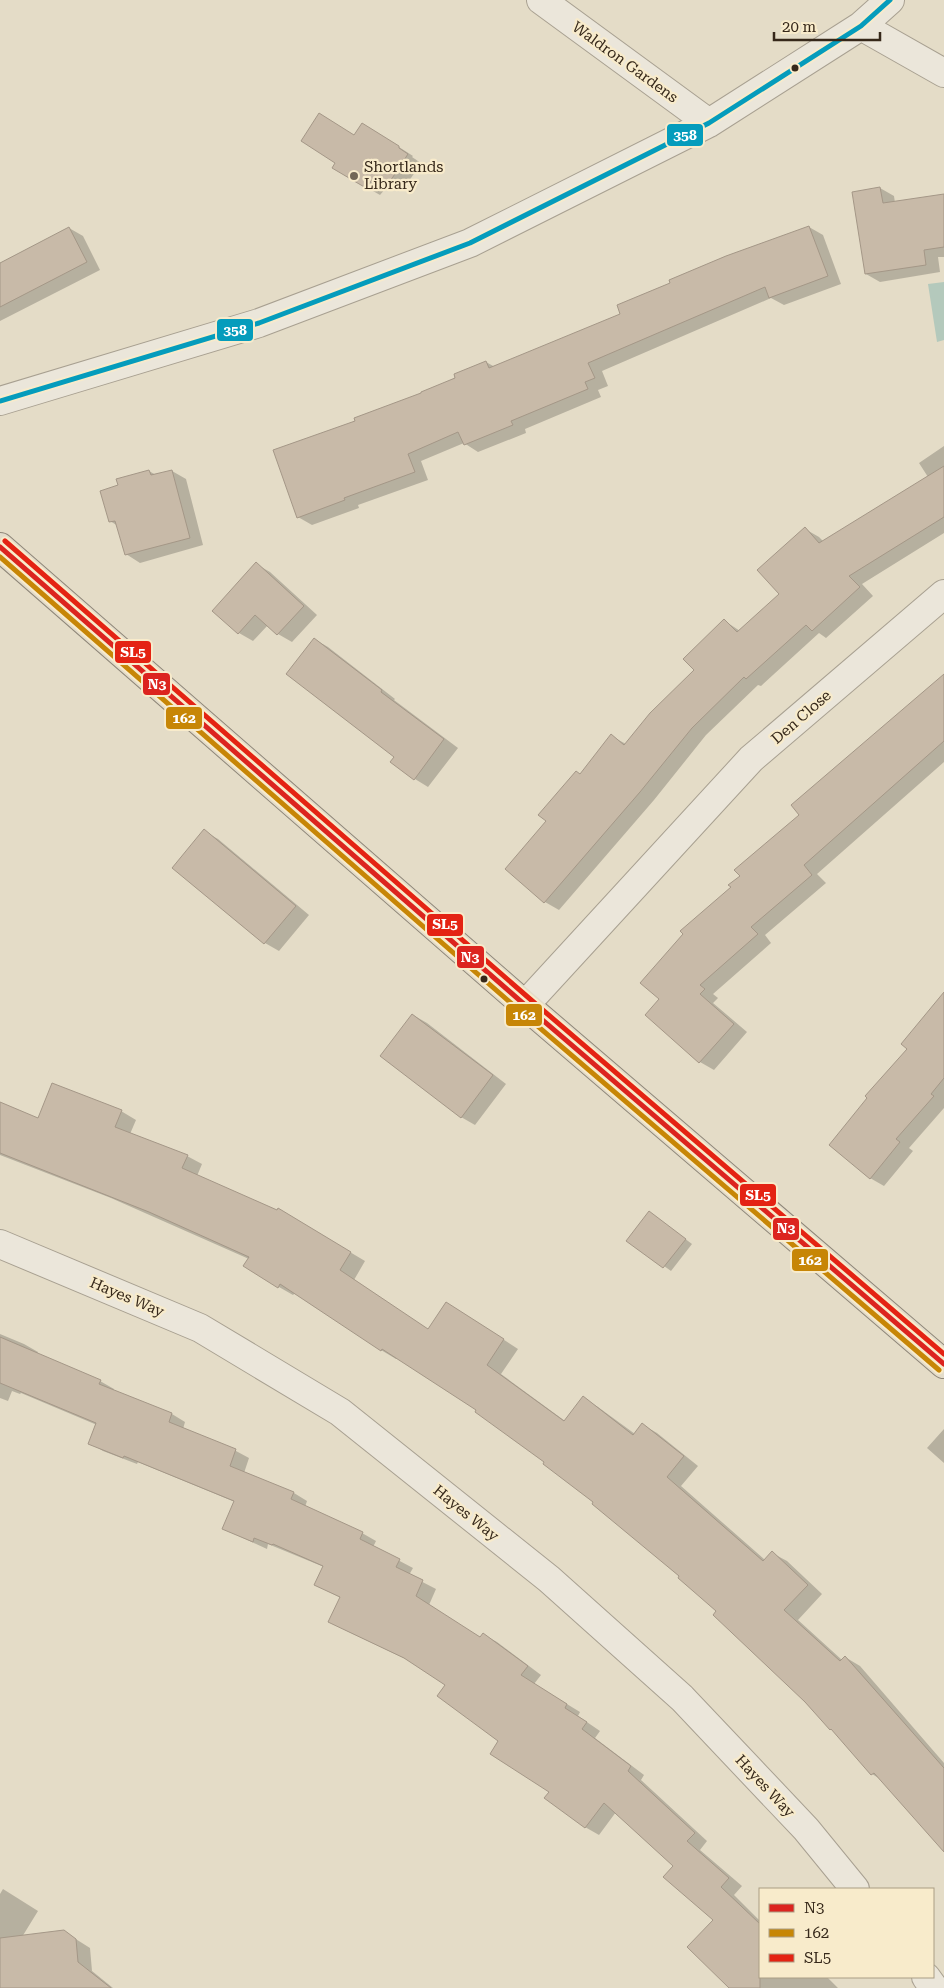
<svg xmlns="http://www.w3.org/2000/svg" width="944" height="1988" font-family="'Roboto Serif',serif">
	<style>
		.water { fill: #b4c9bc }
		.shadow { fill: #0003 }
		.building { fill: #c8baa8; stroke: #a49787 }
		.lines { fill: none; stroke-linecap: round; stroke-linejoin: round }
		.minor-casing { stroke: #a8a091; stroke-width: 30 }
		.major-casing { stroke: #8e8678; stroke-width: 30 }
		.minor { stroke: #ebe6da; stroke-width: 28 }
		.major { stroke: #e3dcca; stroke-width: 28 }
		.bus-1-casing { stroke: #f8ebcb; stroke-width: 9 }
		.bus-2-casing { stroke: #f8ebcb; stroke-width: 9 }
		.bus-3-casing { stroke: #f8ebcb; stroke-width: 9 }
		.bus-4-casing { stroke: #f8ebcb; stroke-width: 9 }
		.bus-1 { stroke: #dc241f; stroke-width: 5 }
		.bus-2 { stroke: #c78606; stroke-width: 5 }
		.bus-3 { stroke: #e42313; stroke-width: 5 }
		.bus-4 { stroke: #059cbc; stroke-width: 5 }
		.bus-dot { fill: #36281a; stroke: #f8ebcb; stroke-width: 2 }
		.poi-dot { fill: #736757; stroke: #f8ebcb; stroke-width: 2 }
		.labels { text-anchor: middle; stroke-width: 4.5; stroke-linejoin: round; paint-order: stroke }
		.street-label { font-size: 15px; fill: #36281a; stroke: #f8ebcb }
		.poi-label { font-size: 15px; fill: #36281a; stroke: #f8ebcb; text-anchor: start }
		.line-badge { stroke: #f8ebcb; stroke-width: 2 }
		.badge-label { font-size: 14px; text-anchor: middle; font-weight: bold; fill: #fff }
	</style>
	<rect width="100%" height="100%" fill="#e4dcc7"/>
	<path class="water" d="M944 282V340L937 342 928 284Z"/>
	<path class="shadow" d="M377 133 413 156 412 157 421 163 403 190 395 185 391 190 386 188 380 195 366 187 355 136Z
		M880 188 894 196 895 203 944 195V257H938L940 272 880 282 866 274Z
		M809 227 823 235 841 284 784 305 771 298 602 371 608 386 598 390 601 397 525 429 526 433 478 452 464 443 421 461 428 480 358 505 359 508 312 525 298 517 357 422 423 394 486 362 495 367 622 315Z
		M69 228 83 236 100 270 0 321V263Z
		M944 446V533L862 584 873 596 826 638 819 633 761 686 758 685 706 735 654 800 559 910 545 902 548 821 611 736 626 744 695 670 725 621 740 631 780 594 805 529 819 537 824 542 928 477 919 463Z
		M149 471 156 475 172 471 186 479 203 545 140 563 126 554 118 526 110 521 120 486Z
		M256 564 270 572 317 615 292 642 278 634 268 625 253 641 239 633Z
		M314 639 328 647 395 699 394 700 458 748 428 787 415 779Z
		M944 680V762L817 874 826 883 765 935 771 943 713 994 718 998 713 1003 747 1032 714 1070 700 1062 661 999 741 876 801 815Z
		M204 831 218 839 309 915 279 951 265 943Z
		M944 1014V1108L909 1148 913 1151 884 1186 870 1178Z
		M413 1015 427 1023 506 1084 475 1125 461 1117Z
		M0 1103 39 1119 121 1111 136 1120 130 1134 187 1156 202 1164 197 1176 278 1212 279 1210 365 1261 354 1280 429 1330 461 1312 518 1349 501 1374 565 1421 583 1398 598 1407 635 1434 643 1425 657 1433 698 1466 681 1486 765 1560 772 1553 787 1561 822 1594 798 1620 842 1660 845 1657 860 1666 944 1763V1849L882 1780 872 1774 836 1732 831 1729 718 1611 595 1501 546 1462 478 1410 397 1357 396 1359 381 1350 295 1293 293 1295 279 1287 249 1259 111 1198 0 1155Z
		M656 1217 692 1244 671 1271 628 1240Z
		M0 1334 24 1344 38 1352 37 1354 100 1381 114 1389 113 1391 172 1414 185 1422 183 1429 236 1451 249 1458 244 1473 294 1493 307 1501 305 1507 362 1533 376 1541 373 1547 413 1568 409 1575 436 1589 429 1605 481 1639 484 1635 497 1642 541 1675 534 1684 580 1712 578 1716 600 1731 595 1738 644 1775 641 1780 707 1841 700 1850 742 1886 734 1895 760 1921V1977H827L838 1988H736L715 1920 674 1866 616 1812 599 1835 585 1827 447 1685 412 1662 343 1629 341 1598 316 1585 324 1567 268 1544 267 1549 224 1529 235 1502 138 1462 137 1464 103 1451 90 1443 97 1425 21 1393 20 1394 12 1391 8 1401 0 1398Z
		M944 1429V1463L927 1448Z
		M3 1889 38 1911 22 1937 63 1931 90 1948 92 1971 113 1988H3L0 1986V1894Z"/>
	<path class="building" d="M319 113 354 135 362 123 399 146V148L408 154 389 183 381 178 376 183 372 180 366 188 332 168 335 163 301 141Z
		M880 187 883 203 944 194V247L924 250 926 265 865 274 852 192Z
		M809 226 828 276 769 298 765 287 588 363 595 378 585 382 588 389 511 421 513 425 464 445 458 432 408 454 415 472 344 498 345 500 297 518 273 450 355 421 354 418 421 393V392L455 378 454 374 486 361 489 368 620 314 617 305 670 283 669 280 726 256Z
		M69 227 87 262 0 307V263Z
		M944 466V517L849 576 860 587 812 631 806 625 746 679 744 677 692 728 640 792 544 903 505 869 546 821 538 815 576 771 580 774 611 734 624 745 650 713 694 670 683 659 724 619 737 632 779 594 757 570 805 527 819 543Z
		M149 470 151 475 172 470 190 538 125 555 115 521 109 522 100 491 118 485 116 479Z
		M256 562 304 606 277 635 255 615 238 634 212 611Z
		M314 638 382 690 381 692 444 739 414 780 390 762 394 757 286 674Z
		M944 674V741L804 865 812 875 751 927 758 934 700 985 705 989 700 994 734 1024 699 1063 645 1015 659 999 640 983 683 934 680 931 731 887 728 885 740 876 734 870 799 815 791 805Z
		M204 829 296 906 264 944 172 868Z
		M944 992V1078L931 1094 934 1096 896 1139 900 1142 870 1179 829 1145 867 1098 865 1096 907 1049 901 1044Z
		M412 1014 493 1075 461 1118 380 1056Z
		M52 1083 122 1110 115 1127 188 1155 182 1168 277 1210 278 1208 351 1252 340 1270 428 1329 446 1302 504 1339 487 1365 564 1421 583 1396 633 1435 642 1423 684 1456 667 1477 763 1561 772 1551 808 1585 784 1610 840 1661 845 1656 944 1768V1852L874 1773 871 1775 831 1729 830 1730 805 1702 713 1615 716 1611 678 1578 679 1576 592 1504 593 1502 543 1464 544 1462 475 1412 476 1410 382 1349 381 1351 280 1284 278 1288 243 1266 249 1257 149 1212 0 1153V1102L38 1118Z
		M649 1211 686 1239 663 1268 626 1241Z
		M0 1337 101 1380 99 1384 172 1413 169 1422 236 1449 230 1466 294 1492 291 1499 363 1532 360 1539 400 1559 396 1567 423 1580 416 1596 480 1637 483 1633 528 1666 521 1675 567 1704 565 1708 587 1722 582 1729 631 1766 628 1771 695 1833 687 1841 729 1878 721 1887 760 1924V1988H729L687 1947 713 1920 663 1877 673 1866 604 1803 585 1828 544 1798 549 1792 490 1754 498 1741 437 1696 445 1685 404 1658 328 1622 340 1597 314 1585 323 1566 273 1544 272 1545 254 1538 253 1542 222 1529 234 1501 124 1456 123 1458 88 1444 96 1423 0 1383Z
		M64 1930 76 1939 78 1962 111 1988H0V1938Z"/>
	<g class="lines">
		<g class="minor-casing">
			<path id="minor" d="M541 0 709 123
				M861 26 944 73
				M0 401 259 323 470 243 709 123 861 26 890 0
				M525 1005 751 759 944 594
				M0 1244 200 1328 340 1412 549 1579 682 1698 806 1829 855 1889
				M926 1977 934 1988"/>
		</g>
		<g class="major-casing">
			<path id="major" d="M0 547 525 1005 944 1364"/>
		</g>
		<use href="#minor" class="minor"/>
		<use href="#major" class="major"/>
		<g class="bus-1-casing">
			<path id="bus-1" d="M0 547 525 1005 944 1364"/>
		</g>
		<g class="bus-2-casing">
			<path id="bus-2" d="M0 557 520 1011 939 1370"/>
		</g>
		<g class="bus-3-casing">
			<path id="bus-3" d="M5 541 530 999 944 1354"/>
		</g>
		<g class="bus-4-casing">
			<path id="bus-4" d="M0 401 259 323 470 243 709 123 861 26 890 0"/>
		</g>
		<use href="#bus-1" class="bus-1"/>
		<use href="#bus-2" class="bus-2"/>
		<use href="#bus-3" class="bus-3"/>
		<use href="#bus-4" class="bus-4"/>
	</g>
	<g class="bus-dot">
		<circle cx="795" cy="68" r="4.5"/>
		<circle cx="484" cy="979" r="4.5"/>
	</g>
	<circle class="poi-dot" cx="354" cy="176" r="5"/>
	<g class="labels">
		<g class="street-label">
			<text transform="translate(625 62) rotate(36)" y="5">Waldron Gardens</text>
			<text transform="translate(801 717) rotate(-41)" y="5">Den Close</text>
			<text transform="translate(127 1297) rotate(23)" y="5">Hayes Way</text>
			<text transform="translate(466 1513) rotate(39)" y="5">Hayes Way</text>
			<text transform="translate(765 1786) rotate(47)" y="5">Hayes Way</text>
		</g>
		<g class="poi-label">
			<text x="364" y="172">Shortlands<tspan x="364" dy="17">Library</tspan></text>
		</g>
	</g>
	<g class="line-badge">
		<rect x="666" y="123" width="38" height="24" rx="5" fill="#059cbc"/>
		<rect x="216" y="318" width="38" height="24" rx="5" fill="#059cbc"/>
		<rect x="114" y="640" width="38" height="24" rx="5" fill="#e42313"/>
		<rect x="142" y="672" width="29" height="24" rx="5" fill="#dc241f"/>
		<rect x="165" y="706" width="38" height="24" rx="5" fill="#c78606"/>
		<rect x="426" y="913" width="38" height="24" rx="5" fill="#e42313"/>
		<rect x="456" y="945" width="29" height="24" rx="5" fill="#dc241f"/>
		<rect x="505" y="1003" width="38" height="24" rx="5" fill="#c78606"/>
		<rect x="739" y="1183" width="38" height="24" rx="5" fill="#e42313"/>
		<rect x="772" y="1217" width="28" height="24" rx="5" fill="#dc241f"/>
		<rect x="791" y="1248" width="38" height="24" rx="5" fill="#c78606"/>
	</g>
	<g class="badge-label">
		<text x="685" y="140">358</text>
		<text x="235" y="335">358</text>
		<text x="133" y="657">SL5</text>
		<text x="157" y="689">N3</text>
		<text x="184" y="723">162</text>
		<text x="445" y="929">SL5</text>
		<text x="470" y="962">N3</text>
		<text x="524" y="1020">162</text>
		<text x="758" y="1200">SL5</text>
		<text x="786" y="1233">N3</text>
		<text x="810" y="1265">162</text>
	</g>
	<rect x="759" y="1888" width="175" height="90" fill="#f8ebcb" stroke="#aa9d84"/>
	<rect x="769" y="1904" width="25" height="8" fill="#dc241f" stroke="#aa9d84"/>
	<text x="804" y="1913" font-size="15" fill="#36281a">N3</text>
	<rect x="769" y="1929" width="25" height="8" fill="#c78606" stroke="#aa9d84"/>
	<text x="804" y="1938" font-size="15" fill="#36281a">162</text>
	<rect x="769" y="1954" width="25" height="8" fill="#e42313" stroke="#aa9d84"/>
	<text x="804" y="1963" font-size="15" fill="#36281a">SL5</text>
	<path d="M774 32v8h106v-8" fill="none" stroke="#36281a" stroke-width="2.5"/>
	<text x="782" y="32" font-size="15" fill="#36281a" stroke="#f8ebcb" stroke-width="4" paint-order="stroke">20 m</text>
</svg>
